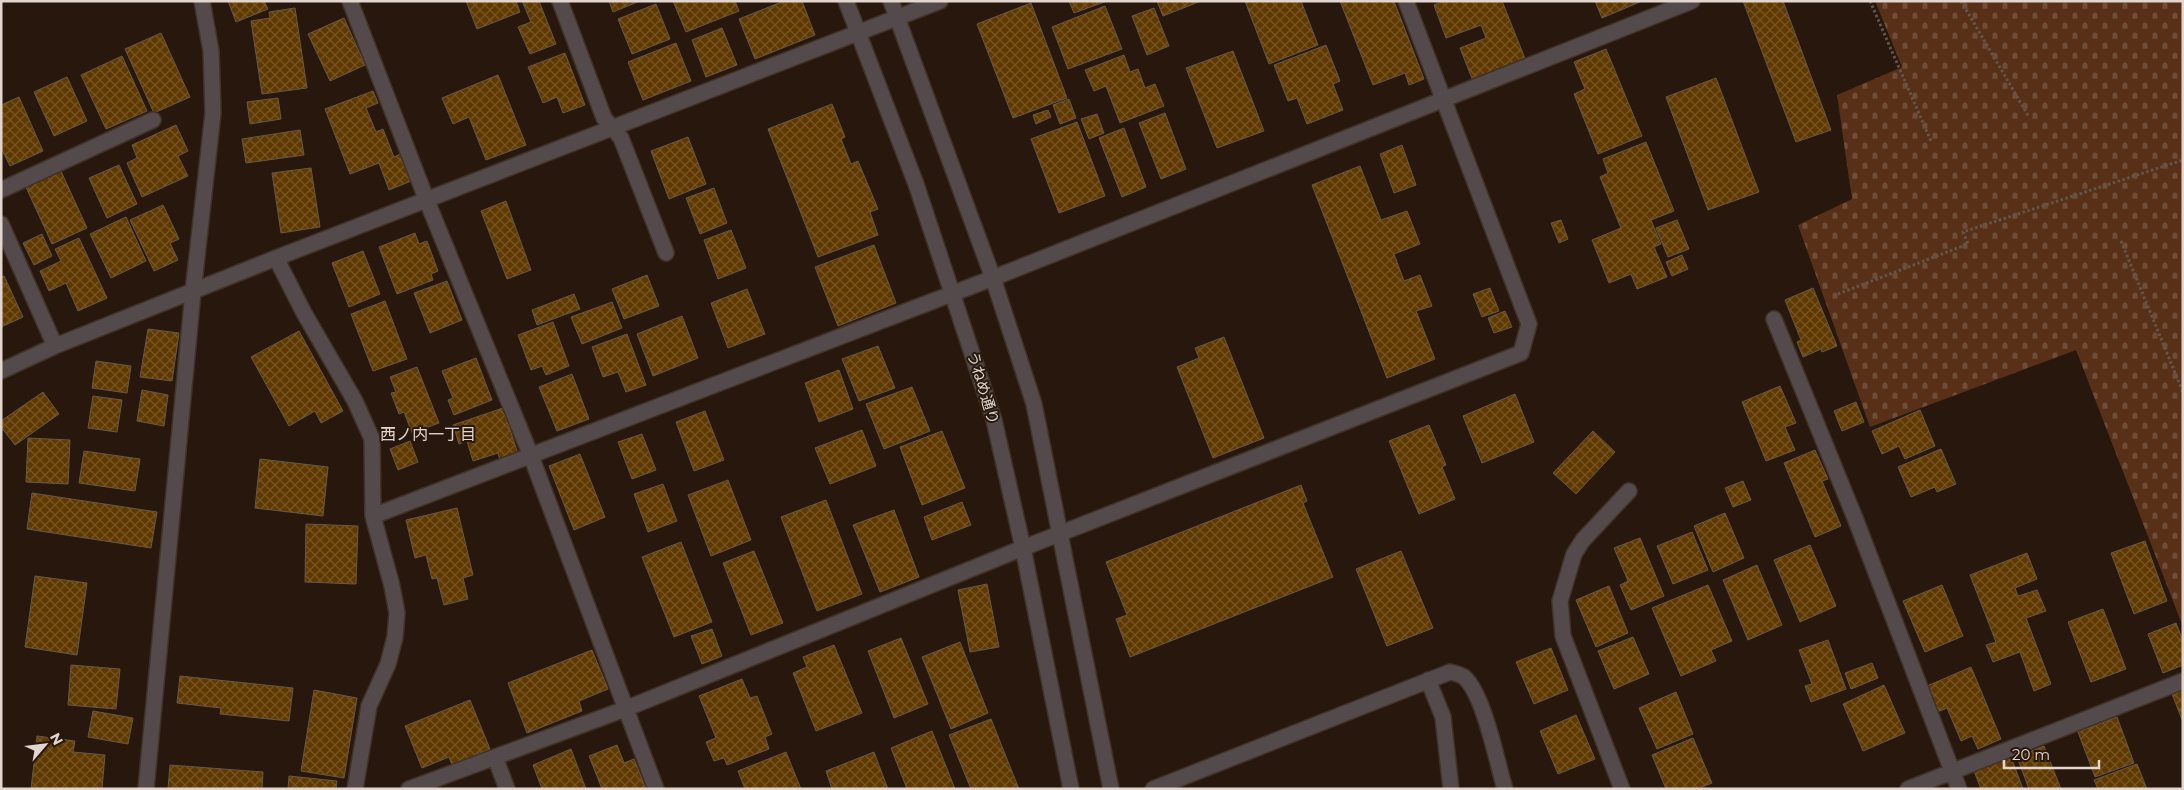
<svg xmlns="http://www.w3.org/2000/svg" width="2184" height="790" font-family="Montserrat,'Noto Sans JP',sans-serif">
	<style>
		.cemetery { fill: url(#cemetery-stones) }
		.building { fill: url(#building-cross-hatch); stroke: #675848 }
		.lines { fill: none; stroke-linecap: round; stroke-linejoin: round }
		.minor-casing { stroke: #413228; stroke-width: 18 }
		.tertiary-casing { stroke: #413228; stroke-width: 18 }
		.path { stroke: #64564d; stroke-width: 3; stroke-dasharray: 2.5 2.5; stroke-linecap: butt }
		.minor { stroke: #544a4b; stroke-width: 15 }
		.tertiary { stroke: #544a4b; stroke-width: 15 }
		.labels { text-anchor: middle; stroke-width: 4; stroke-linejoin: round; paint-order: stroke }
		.street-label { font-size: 15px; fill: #e2d6cf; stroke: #27170d }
		.neighbourhood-label { font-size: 16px; fill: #e2d6cf; stroke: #27170d }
	</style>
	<defs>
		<pattern id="cemetery-stones" width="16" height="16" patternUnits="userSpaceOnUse" patternTransform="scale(1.25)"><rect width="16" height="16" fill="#573017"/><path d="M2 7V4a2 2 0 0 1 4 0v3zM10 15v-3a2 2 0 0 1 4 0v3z" fill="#6f4d38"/></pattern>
		<pattern id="building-cross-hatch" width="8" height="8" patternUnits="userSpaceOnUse" patternTransform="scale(1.25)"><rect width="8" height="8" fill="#603900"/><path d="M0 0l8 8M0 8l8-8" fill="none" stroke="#765524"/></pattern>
	</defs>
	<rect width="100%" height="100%" fill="#27170d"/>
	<path class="cemetery" d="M1875 1H2183V627L2076 350 1870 427 1798 225 1852 199 1837 95 1902 67Z"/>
	<path class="building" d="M228 1H264L268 9 236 22Z
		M466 1H516L520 12 477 29Z
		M522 1H539L556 44 530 54 518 27 531 22Z
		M609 1H640L613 12Z
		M673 1H735L739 11 686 32Z
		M784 1H802L815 35 755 59 739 19Z
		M1069 1H1107L1074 13Z
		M1157 1H1201L1163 16Z
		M1245 1H1301L1318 45 1269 64Z
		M1340 1H1394L1424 79 1409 85 1405 73 1373 85Z
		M1444 1H1502L1526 61 1473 81 1460 48 1486 38 1481 25 1446 38 1434 5Z
		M1595 1H1642L1602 18Z
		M1743 1H1783L1831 130 1796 142Z
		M1031 3 1067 98 1013 118 977 24Z
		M656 4 670 39 632 54 618 19Z
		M1105 6 1122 49 1068 69 1052 27Z
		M295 8 307 88 262 94 251 21 270 18 269 12Z
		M1154 8 1169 46 1147 55 1132 16Z
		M344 18 365 65 330 81 308 34Z
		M722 28 737 65 706 77 692 40Z
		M161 33 190 97 154 113 125 49Z
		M676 43 691 81 643 100 628 62Z
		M1326 45 1340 81 1333 84 1343 110 1307 124 1297 98 1288 101 1274 65Z
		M1606 49 1642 136 1598 154 1574 94 1585 89 1574 62Z
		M1233 51 1264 131 1217 148 1186 68Z
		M565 53 585 105 563 113 557 97 543 103 528 67Z
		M1124 55 1130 72 1138 69 1145 88 1155 84 1164 106 1120 123 1106 86 1094 91 1085 70Z
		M122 56 147 111 106 129 81 75Z
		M498 75 526 145 486 160 469 117 453 124 442 98Z
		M67 77 87 121 54 136 34 92Z
		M1716 78 1759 192 1708 210 1666 97Z
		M373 91 378 103 366 108 376 132 383 129 394 157 400 154 411 181 389 190 379 163 350 174 325 109Z
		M19 97 43 151 10 166 1 148V105Z
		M278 98 281 119 250 124 247 102Z
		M1069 99 1076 118 1060 124 1053 105Z
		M832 104 845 137 841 139 851 164 858 161 878 209 870 212 878 235 818 257 768 129Z
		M1048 110 1051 117 1036 124 1033 115Z
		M1165 113 1186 169 1161 179 1139 123Z
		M1097 114 1104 133 1089 139 1081 119Z
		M1077 122 1105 196 1059 213 1031 139Z
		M176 125 188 151 178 156 188 176 142 197 127 163 137 158 132 145Z
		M1124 128 1146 187 1122 197 1099 138Z
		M300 130 304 155 246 163 242 139Z
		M688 137 706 184 669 199 651 151Z
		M1646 142 1674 211 1651 220 1661 244 1654 247 1667 277 1637 289 1631 274 1609 283 1592 240 1621 228 1600 177 1608 173 1603 159Z
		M1402 145 1416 185 1394 193 1380 154Z
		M119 165 137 204 107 218 89 178Z
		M1360 166 1381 220 1407 211 1420 244 1394 254 1404 281 1420 275 1432 306 1416 311 1435 359 1387 378 1312 185Z
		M311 168 320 227 281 233 272 173Z
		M60 169 87 228 52 244 25 185Z
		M714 188 727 223 700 234 686 198Z
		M506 201 531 270 507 279 481 211Z
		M163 205 179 239 170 243 178 260 154 271 130 220Z
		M126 217 146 261 111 278 90 234Z
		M1561 220 1568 239 1559 243 1551 223Z
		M1677 220 1689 249 1668 257 1656 228Z
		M731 230 746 268 718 279 704 240Z
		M415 233 419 244 427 241 438 271 431 274 433 280 397 294 379 247Z
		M42 234 52 256 34 265 23 243Z
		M79 238 107 298 78 311 66 283 49 291 40 271 61 261 55 249Z
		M874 245 896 303 838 326 815 267Z
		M363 251 380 294 349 307 332 263Z
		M1682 255 1688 269 1672 276 1666 262Z
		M647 275 659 306 624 319 612 289Z
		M4 276 23 317 1 327V277Z
		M447 281 462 320 430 333 414 293Z
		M1490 288 1499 311 1482 317 1473 294Z
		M1813 288 1837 346 1822 352 1821 349 1803 357 1797 342 1801 340 1785 300Z
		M747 289 765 334 728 348 711 303Z
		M574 294 580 309 537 325 532 310Z
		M385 301 407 359 373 371 351 314Z
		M612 302 622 328 582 344 571 317Z
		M1505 311 1512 327 1494 333 1488 318Z
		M682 316 698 358 653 376 637 334Z
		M553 322 569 366 546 375 542 366 531 370 518 335Z
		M148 329 179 333 172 381 140 377Z
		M299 331 343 411 321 423 315 411 289 426 251 357Z
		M627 334 646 385 626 392 618 372 603 377 592 347Z
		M1224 337 1264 438 1213 458 1177 367 1199 358 1195 348Z
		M878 346 895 388 859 401 842 359Z
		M476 358 492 400 454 415 448 400 453 398 442 371Z
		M96 361 131 366 127 393 92 388Z
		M417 367 439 423 412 433 404 412 399 414 391 393 396 392 390 377Z
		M839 370 853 409 819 422 805 383Z
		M572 374 589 419 557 431 539 387Z
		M1780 386 1796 423 1785 427 1795 450 1766 461 1742 402Z
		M912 387 930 431 884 449 866 404Z
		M142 390 168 395 164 426 137 421Z
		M43 392 59 414 15 445 1 427V421Z
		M1515 394 1534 442 1482 463 1463 416Z
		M93 396 122 400 117 432 88 428Z
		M1856 402 1864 422 1842 431 1834 411Z
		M503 408 518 454 500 460 498 453 473 461 467 441 459 444 453 425Z
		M1920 410 1935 446 1905 459 1899 446 1882 454 1872 431Z
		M705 411 724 460 694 471 676 422Z
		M1429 425 1446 465 1442 467 1455 499 1419 514 1389 441Z
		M862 430 876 466 830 484 815 448Z
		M942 431 965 488 922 505 900 447Z
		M1593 431 1615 452 1576 494 1553 473Z
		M642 434 656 470 632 479 618 442Z
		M28 438 70 440 68 484 26 482Z
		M410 441 418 462 398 470 390 449Z
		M1941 449 1956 484 1937 492 1935 487 1911 497 1898 467Z
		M1815 450 1828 479 1822 481 1841 526 1815 537 1784 463Z
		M84 451 140 459 135 491 79 483Z
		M580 454 605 517 574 530 549 466Z
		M260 459 328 467 323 516 255 508Z
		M728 480 751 540 711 556 688 495Z
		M1743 481 1751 500 1733 507 1725 488Z
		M663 484 677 521 648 532 634 494Z
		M1301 485 1307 501 1303 503 1333 577 1130 657 1116 619 1127 615 1106 562Z
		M32 493 157 512 151 548 27 529Z
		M826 500 862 594 817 611 781 517Z
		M962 502 971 525 932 540 924 517Z
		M457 508 473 575 463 578 468 599 444 605 437 578 432 579 426 555 415 558 406 520Z
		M894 510 919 577 880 592 853 525Z
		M1725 513 1744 558 1713 572 1694 526Z
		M306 524 358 526 356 584 305 582Z
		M1692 532 1708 570 1673 584 1657 546Z
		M1640 538 1664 596 1631 610 1620 585 1628 581 1614 548Z
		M2145 541 2167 601 2134 614 2111 553Z
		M681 542 712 622 674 637 642 557Z
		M1810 545 1836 606 1800 622 1774 560Z
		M754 551 783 623 751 635 723 563Z
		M1401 551 1433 628 1387 646 1356 569Z
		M2027 553 2037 579 2015 588 2018 596 2037 590 2046 611 2026 618 2051 684 2034 691 2020 652 1993 662 1986 645 1996 642 1970 575Z
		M1757 565 1782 625 1748 640 1723 580Z
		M35 576 87 583 77 655 25 647Z
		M987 584 999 647 970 652 958 590Z
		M1708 585 1732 641 1711 650 1716 661 1681 676 1652 608Z
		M1942 585 1963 636 1925 652 1903 601Z
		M1609 586 1628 633 1596 647 1576 600Z
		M2103 609 2126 669 2091 682 2068 622Z
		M2176 623 2183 641V665L2163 673 2148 634Z
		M712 629 722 656 702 664 691 636Z
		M1633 637 1649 674 1614 689 1598 651Z
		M901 638 928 704 894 718 868 651Z
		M1828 640 1846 689 1811 702 1805 686 1812 684 1799 650Z
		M960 642 988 713 951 729 922 657Z
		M834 645 862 713 816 731 793 673 807 667 803 657Z
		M1551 648 1568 690 1534 704 1516 662Z
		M592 650 608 689 579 701 582 711 527 733 508 683Z
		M1872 663 1878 678 1851 689 1845 673Z
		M71 665 120 669 116 709 68 705Z
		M1971 667 2001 739 1978 749 1972 736 1961 741 1947 708 1937 712 1927 686Z
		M180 676 293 688 289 721 220 714 221 708 177 703Z
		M742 679 750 698 757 696 772 734 765 737 769 749 727 765 724 758 714 761 706 742 716 738 699 696Z
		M1884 685 1905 733 1863 751 1843 704Z
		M2183 689V722L2172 694Z
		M314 690 357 698 344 778 301 771Z
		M1676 692 1693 734 1657 749 1639 708Z
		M470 700 490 749 452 765 449 757 422 768 405 726Z
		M93 711 133 718 128 744 88 737Z
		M1576 715 1595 759 1558 774 1540 731Z
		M2117 717 2134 763 2095 777 2078 732Z
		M991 719 1019 789H971L949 735Z
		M932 731 955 789H907L891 748Z
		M37 736 75 741 73 752 105 755 102 789H31Z
		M1693 738 1712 783 1697 789H1666L1652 755Z
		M617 745 624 763 634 759 646 789H602L589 756Z
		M2044 746 2061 789H2029L2017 757Z
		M571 749 586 789H542L533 765Z
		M786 752 801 789H745L738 771Z
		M874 752 888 789H832L826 771Z
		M2011 757 2023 789H1981L1974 771Z
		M2137 764 2147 789H2098L2094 780Z
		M170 765 263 772 262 789H168Z
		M289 776 337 781 336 789H288Z"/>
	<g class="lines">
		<g class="minor-casing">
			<path id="minor" d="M350 1 427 201 531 456 656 789
				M560 1 604 118 621 138 666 253
				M1 190 153 120
				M1 224 55 346
				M276 258 304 313 355 401 372 439 373 516 392 586 397 613 395 637 388 664 369 706 355 789
				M1774 319 1855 518 1959 789
				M1 371 55 346 276 258 940 1
				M373 516 993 278 1692 1
				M1428 680 1443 717 1451 789
				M495 757 507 789
				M409 789 625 709 1023 548 1521 353 1529 324 1406 1
				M1153 789 1450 672C1455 673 1461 675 1464 677 1484 694 1497 763 1505 789
				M1622 789 1563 636 1560 601 1574 554 1583 540 1629 491
				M1908 789 2183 681"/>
		</g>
		<g class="tertiary-casing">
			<path id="tertiary" d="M846 1 916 184 994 420 1023 548 1071 789
				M891 1 993 278 1034 404 1111 789
				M146 789 193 292 213 113 211 51 202 1"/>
		</g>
		<path class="path" d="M1870 1 1931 141
			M1961 1 2029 117
			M2121 241 2183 392
			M1838 294 1968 244 1963 232 2183 160"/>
		<use href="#minor" class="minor"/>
		<use href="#tertiary" class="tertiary"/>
	</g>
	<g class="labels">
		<g class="street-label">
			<text transform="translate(983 388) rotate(73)" y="5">うねめ通り</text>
		</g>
		<g class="neighbourhood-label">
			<text x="428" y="440">西ノ内一丁目</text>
		</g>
	</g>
	<rect width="2184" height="790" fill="none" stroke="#e2d6cf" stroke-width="5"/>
	<g transform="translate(45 745) rotate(62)" stroke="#27170d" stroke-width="4" paint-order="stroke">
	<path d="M0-4L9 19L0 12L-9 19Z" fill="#e2d6cf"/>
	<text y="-8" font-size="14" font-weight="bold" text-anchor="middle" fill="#e2d6cf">N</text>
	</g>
	<path d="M2004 760v8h95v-8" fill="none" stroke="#e2d6cf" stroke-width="2.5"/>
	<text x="2012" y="760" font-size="15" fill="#e2d6cf" stroke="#27170d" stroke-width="4" paint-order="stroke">20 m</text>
</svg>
